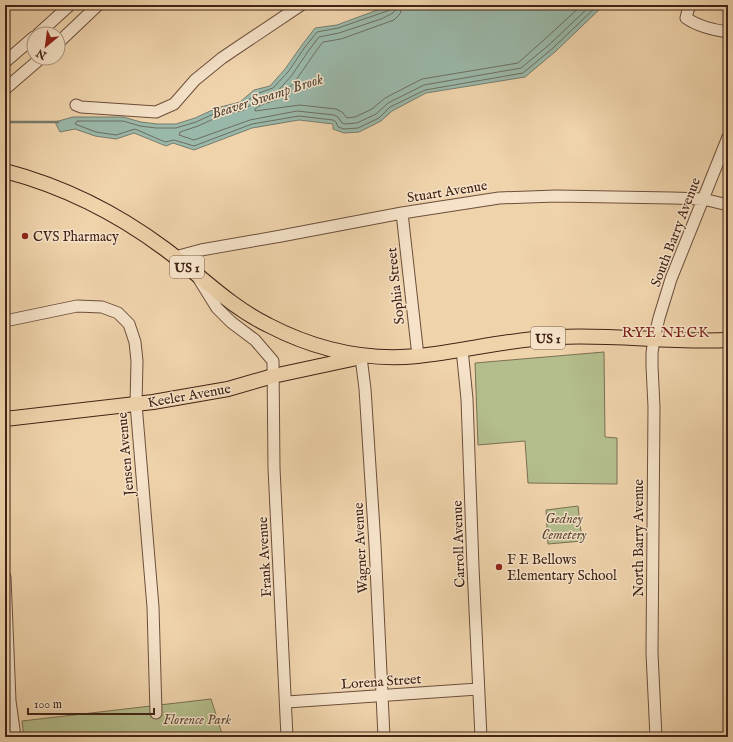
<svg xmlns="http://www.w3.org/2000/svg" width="733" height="742" font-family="'IM FELL English',serif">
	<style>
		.green { fill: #b4be8d; stroke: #7a7052 }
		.water { fill: #9ab8a9; stroke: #767c6e }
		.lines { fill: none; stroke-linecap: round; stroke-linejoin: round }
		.shore { stroke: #6d6e60; stroke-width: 1 }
		.stream { stroke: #767c6e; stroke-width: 2.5 }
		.minor-casing { stroke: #6c4f3b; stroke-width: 13 }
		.major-casing { stroke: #402316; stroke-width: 16 }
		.minor { stroke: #f5e2c8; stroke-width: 11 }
		.major { stroke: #efd3ab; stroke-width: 14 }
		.poi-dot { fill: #8f2418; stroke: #f5e2c8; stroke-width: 1.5 }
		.labels { text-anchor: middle; stroke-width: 3; stroke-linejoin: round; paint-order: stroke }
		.shield { fill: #f5e2c8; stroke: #765c4b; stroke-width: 1 }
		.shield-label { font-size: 13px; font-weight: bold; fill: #402316 }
		.street-label { font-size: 14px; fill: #402316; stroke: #f5e2c8 }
		.poi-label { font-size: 14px; fill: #402316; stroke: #f5e2c8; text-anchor: start }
		.park-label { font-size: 14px; font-style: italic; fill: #5d4a34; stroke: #f5e2c8 }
		.water-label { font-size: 15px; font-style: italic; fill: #56483b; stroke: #f5e2c8 }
		.neighbourhood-label { font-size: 15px; letter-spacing: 1px; fill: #7a1f14; stroke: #f5e2c8 }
	</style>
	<rect width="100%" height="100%" fill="#efd3ab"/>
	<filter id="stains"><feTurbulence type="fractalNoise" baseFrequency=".005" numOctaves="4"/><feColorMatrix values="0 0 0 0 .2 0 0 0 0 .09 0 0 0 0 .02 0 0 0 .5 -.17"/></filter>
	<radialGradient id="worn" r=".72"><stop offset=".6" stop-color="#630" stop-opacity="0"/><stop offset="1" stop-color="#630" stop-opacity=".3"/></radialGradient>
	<path class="green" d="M604 352 605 437 617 438V484L528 483 525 441 478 445 475 363Z
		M578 506 582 541 548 544 546 510Z
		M211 699 223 737H24L22 721Z"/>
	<path class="water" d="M391 5H604L556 51 525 77 426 93 392 111 381 121 359 132 344 133 333 129V124L299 120 252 128 194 150 173 143 166 146 134 133 116 139 95 136 75 129 60 132 55 122 73 117H123L141 122 157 124H176L195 118 217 108 240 102 254 90 270 86 285 69 302 45 315 28 337 25Z"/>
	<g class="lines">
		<path class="shore" d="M391 5 390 10 338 28 317 32 305 47 288 72 273 88 256 94 242 105 218 112 196 122 176 128H156L140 126 123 121H77L75 124 96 132 116 135 135 129 165 142 174 140 194 146 252 124 299 116 333 120 336 122 338 127 344 129 358 128 379 118 390 107 425 90 523 73 553 48 598 5
			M397 5 396 9 393 13 381 19 339 33 319 37 309 50 292 75 276 93 258 99 244 110 220 116 198 126 180 132 179 135 194 140 250 120 297 111 334 115 338 117 342 123 345 124 357 123 376 114 388 103 424 85 521 68 550 44 591 5
			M403 5 400 14 394 20 341 39 323 42C308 60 298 82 280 97 273 103 263 102 255 109V111L300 105 336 109 342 112 347 118 355 117 372 109 385 98 422 79 518 63 545 39 582 5"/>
		<path class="stream" d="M5 122H58"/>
		<g class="minor-casing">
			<path id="minor" d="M691 5 688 10 686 18C699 27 713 30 728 32
				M38 34 70 5
				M58 43 98 5
				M5 62 34 37
				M5 89 41 58
				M76 105 81 107 156 112 174 104 195 80 222 58 301 5
				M402 213 418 356
				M175 257 201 250 281 236 402 213 499 198 556 196 672 198 703 199 728 205
				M199 279 217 308 231 322 255 340 273 361 274 468 287 737
				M5 321 77 306 102 307 118 313 129 324 135 342 137 361 136 404 153 607 156 713
				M462 349 467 399 473 567 481 737
				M361 357 365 389 375 545 384 737
				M5 577 10 701 15 737
				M287 702 478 689
				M656 737 652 653 654 407 652 366V353L654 339 659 318 671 279 728 137"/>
		</g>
		<g class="major-casing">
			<path id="major" d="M5 171C62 186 118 214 165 249 200 275 229 306 268 325 314 349 366 361 418 356 465 351 510 339 557 337 614 334 671 343 728 340
				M5 419 153 402 228 389 273 376 357 358"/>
		</g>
		<use href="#minor" class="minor"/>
		<use href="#major" class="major"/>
	</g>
	<g class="poi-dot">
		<circle cx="25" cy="236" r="4"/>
		<circle cx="499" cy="567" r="4"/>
	</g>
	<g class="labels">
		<g class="shield">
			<rect x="170" y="256" width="34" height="22" rx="3"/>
			<rect x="531" y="327" width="34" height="22" rx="3"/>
		</g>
		<g class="shield-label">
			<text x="187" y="272">US 1</text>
			<text x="548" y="343">US 1</text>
		</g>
		<g class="street-label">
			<text transform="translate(447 191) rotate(-9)" y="5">Stuart Avenue</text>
			<text transform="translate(675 232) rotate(-69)" y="5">South Barry Avenue</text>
			<text transform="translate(395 286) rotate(-96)" y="5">Sophia Street</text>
			<text transform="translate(189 395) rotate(-10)" y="5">Keeler Avenue</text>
			<text transform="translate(125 454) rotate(-95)" y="5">Jensen Avenue</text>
			<text transform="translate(638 538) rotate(-90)" y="5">North Barry Avenue</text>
			<text transform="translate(458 544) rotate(-92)" y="5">Carroll Avenue</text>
			<text transform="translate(360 548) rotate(-93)" y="5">Wagner Avenue</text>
			<text transform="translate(264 557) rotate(-93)" y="5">Frank Avenue</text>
			<text transform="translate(381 681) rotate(-4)" y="5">Lorena Street</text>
		</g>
		<g class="poi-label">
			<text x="33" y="241">CVS Pharmacy</text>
			<text x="507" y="564">F E Bellows<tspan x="507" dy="16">Elementary School</tspan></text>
		</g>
		<g class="park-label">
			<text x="564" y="523">Gedney<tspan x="564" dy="16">Cemetery</tspan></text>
			<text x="197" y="724">Florence Park</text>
		</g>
		<g class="water-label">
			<text transform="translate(267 96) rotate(-18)" y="5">Beaver Swamp Brook</text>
		</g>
		<g class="neighbourhood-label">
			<text x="666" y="337">RYE NECK</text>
		</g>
	</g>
	<rect width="733" height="742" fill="none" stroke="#efd3ab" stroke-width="20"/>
	<rect x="6" y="6" width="721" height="730" fill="none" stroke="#402316" stroke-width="2"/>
	<rect x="10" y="10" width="713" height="722" fill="none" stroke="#402316"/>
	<g transform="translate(46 46) rotate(209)"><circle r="19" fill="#f5e2c8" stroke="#ad9681"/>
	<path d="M0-3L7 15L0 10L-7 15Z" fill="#8f2418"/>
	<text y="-6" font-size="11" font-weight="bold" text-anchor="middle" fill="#402316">N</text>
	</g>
	<path d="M28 708v6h126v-6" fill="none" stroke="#402316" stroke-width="2"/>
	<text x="34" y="708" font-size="12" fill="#402316" stroke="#f5e2c8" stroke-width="3" paint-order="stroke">100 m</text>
	<rect width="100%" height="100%" filter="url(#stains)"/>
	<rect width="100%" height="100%" fill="url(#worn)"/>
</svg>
